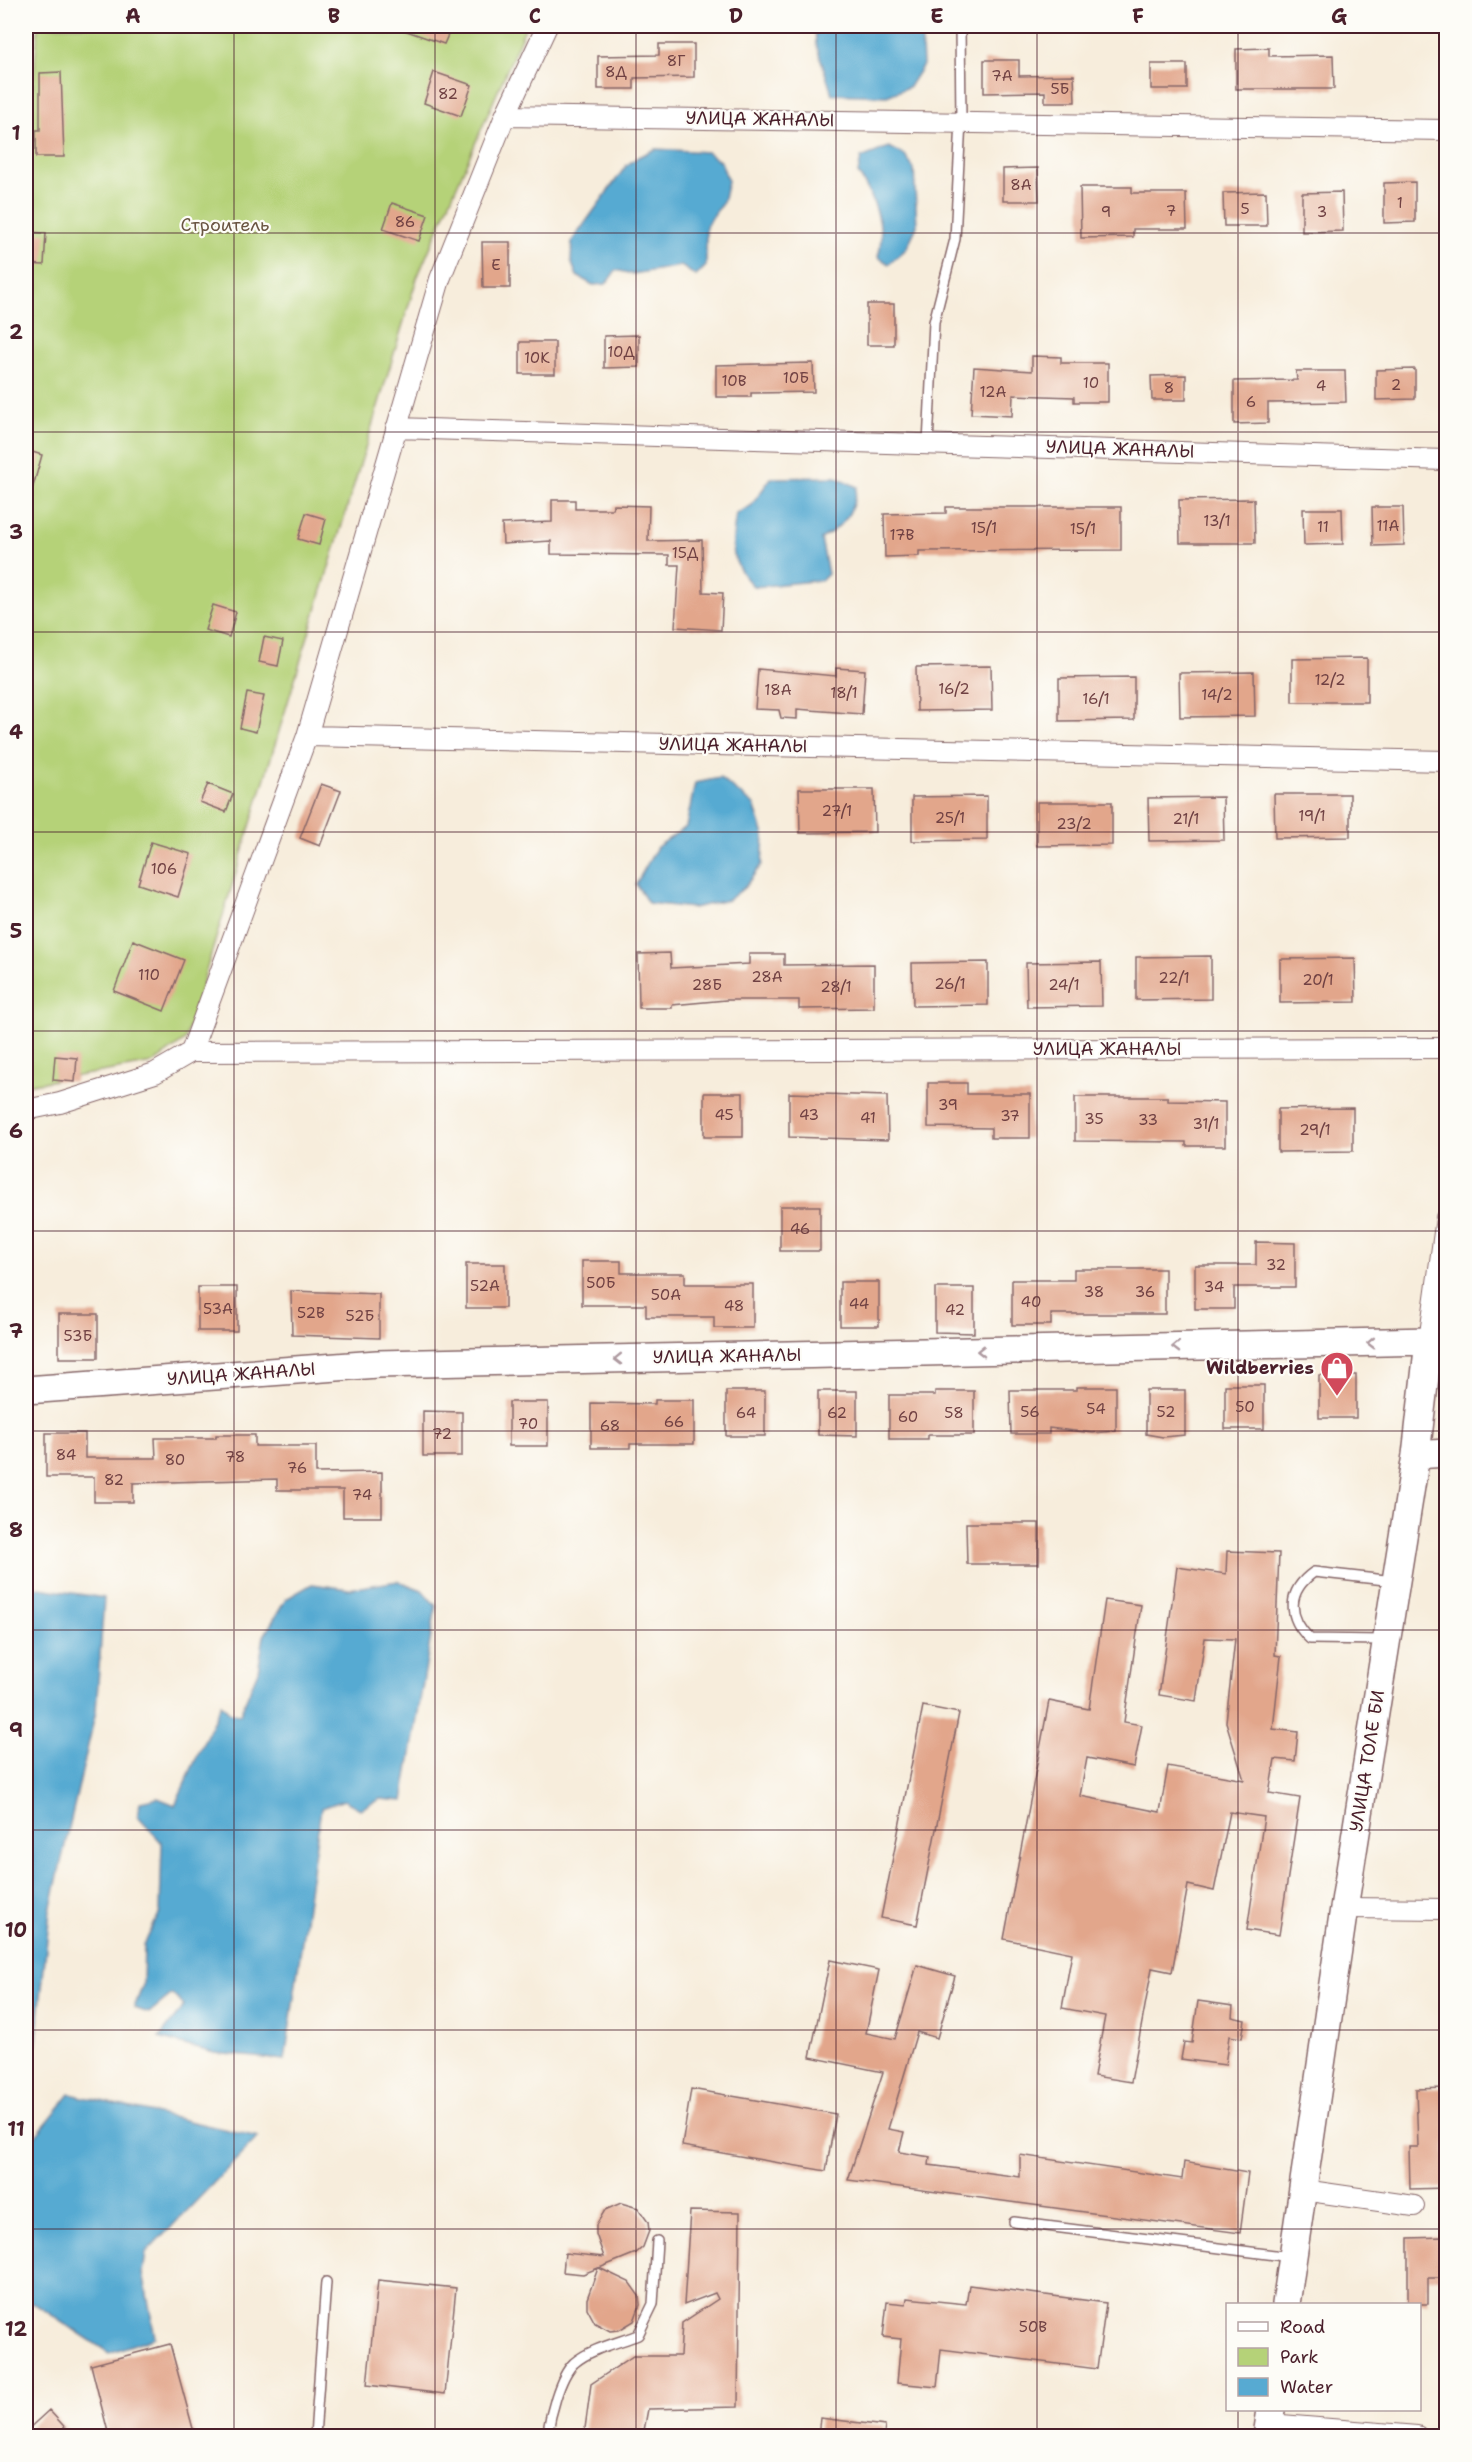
<svg xmlns="http://www.w3.org/2000/svg" width="1472" height="2462" font-family="'Shantell Sans',sans-serif">
	<style>
		.green { fill: #b5d278; stroke: #807852; stroke-width: 1.5 }
		.water { fill: #57aad2; stroke: #50647e; stroke-width: 1.5 }
		.building { fill: #e2a68b }
		.lines { fill: none; stroke-linecap: round; stroke-linejoin: round }
		.lane-casing { stroke: #876769; stroke-width: 12 }
		.street-casing { stroke: #876769; stroke-width: 22 }
		.secondary-casing { stroke: #876769; stroke-width: 30 }
		.lane { stroke: #fff; stroke-width: 9 }
		.street { stroke: #fff; stroke-width: 20 }
		.secondary { stroke: #fff; stroke-width: 27 }
		.oneway { stroke: #ae9aa0 }
		.grid { fill: none; stroke: #4a1f2b; stroke-width: 1.5; stroke-opacity: 0.55 }
		.labels { text-anchor: middle; stroke-width: 4.5; stroke-linejoin: round; paint-order: stroke }
		.number-label { font-size: 15px; fill: #704143 }
		.street-label { font-size: 18px; fill: #4a1f2b; stroke: #fdfcf7 }
		.park-label { font-size: 18px; fill: #6a5542; stroke: #fdfcf7 }
		.poi-label { font-size: 18px; font-weight: bold; fill: #4a1f2b; stroke: #fdfcf7; text-anchor: end }
		.neatline { fill: none; stroke: #4a1f2b; stroke-width: 2 }
		.grid-label { font-size: 20px; text-anchor: middle; font-weight: bold; fill: #4a1f2b }
	</style>
	<rect width="100%" height="100%" fill="#fdfcf7"/>
	<filter id="ink" filterUnits="userSpaceOnUse"><feTurbulence type="fractalNoise" baseFrequency=".0167" numOctaves="2"/><feDisplacementMap in="SourceGraphic" scale="12" xChannelSelector="R" yChannelSelector="G"/><feConvolveMatrix kernelMatrix="1 2 1 2 8 2 1 2 1" color-interpolation-filters="sRGB"/></filter>
	<filter id="wash" filterUnits="userSpaceOnUse"><feTurbulence type="fractalNoise" baseFrequency=".008" numOctaves="4" result="noise"/><feDisplacementMap in="SourceGraphic" scale="24" xChannelSelector="R" yChannelSelector="G"/><feGaussianBlur stdDeviation="1.35" result="paint"/><feColorMatrix in="noise" values="0 0 0 0 0 0 0 0 0 0 0 0 0 0 0 0 0 1.4 0 .05"/><feComposite in="paint" operator="in"/></filter>
	<g filter="url(#wash)">
		<rect width="100%" height="100%" fill="#f7eddc"/>
		<path class="green" d="M38 26H526L417 278 185 1040 153 1063 26 1085V166Z"/>
		<path class="water" d="M815 26H921L923 65 909 87 887 96 832 94 816 44Z
			M889 147 905 155 914 169 917 226 906 249 889 264 878 257C887 229 874 197 858 173L861 158Z
			M655 149 707 152 721 162 728 181 723 202 706 226V266L696 276 681 266 633 274 616 270 606 284 593 285 577 276 571 261 572 241 626 166 638 157Z
			M836 477 857 487C853 514 844 525 821 539L828 574 822 580 754 587C729 562 731 548 736 514L751 506 771 478Z
			M720 778 754 805 764 835 762 864 744 888 728 900 693 908 648 903 636 884 657 847 686 827 695 783Z
			M398 1581 422 1590 436 1606 403 1801 380 1799 360 1809 344 1800 321 1808 285 2060 214 2053 159 2038 184 2006 172 1994 149 2013 134 2008 143 1985 144 1945 160 1912 162 1843 138 1816 140 1802 158 1798 175 1805 221 1704 230 1713 240 1714 258 1671 264 1636 286 1599 312 1584 349 1589Z
			M26 1586 104 1598 96 1711 50 1910 36 2045 26 2059Z
			M70 2094 258 2137 146 2253 143 2273 155 2337 109 2353 26 2298V2148Z"/>
		<g id="blocks">
			<path class="building" d="M398 26H452L444 44 398 28Z
				M659 44H694V77L634 78V89H598V56L659 55Z
				M1269 48V56L1333 55 1334 89H1236V49Z
				M984 60H1019V76L1074 75 1075 102H1045V92L984 93Z
				M1151 64H1187V89H1151Z
				M61 72 64 157H36V130H40V73Z
				M434 72 472 85 461 116 424 103Z
				M1038 168 1039 201H1003V169Z
				M1415 182V222L1384 223V183Z
				M1080 187H1132V193H1186L1187 229H1133V237L1081 238Z
				M1266 192 1267 226H1224L1223 193Z
				M1342 192 1343 231 1302 232V193Z
				M392 203 428 215 419 241 383 229Z
				M26 232 46 233 44 265 26 264Z
				M482 242H510V288H483Z
				M867 304H894V345H867Z
				M639 335V367L604 368V336Z
				M520 342H555V374H520Z
				M1032 356 1061 357V363H1108V402H1074V397L1013 395 1012 416 971 414 974 367 1032 371Z
				M813 363 814 392 751 393V397H716V365Z
				M1415 369V399L1376 400V370Z
				M1296 371H1345L1346 402 1268 403V423L1234 424V381L1297 380Z
				M1186 375V400H1152L1151 376Z
				M26 450 42 455 30 497 26 496Z
				M1254 499 1255 543H1180L1179 500Z
				M552 500H575V509H613L614 505 649 506 648 541 702 540 703 592 723 593 721 630 675 627 679 565H669V555L551 554V541L503 544 502 524 552 522Z
				M946 507H1121V550L919 551V556L885 557 884 514 946 513Z
				M1372 507H1403L1404 545 1373 546Z
				M1303 509H1342L1343 544 1304 545Z
				M306 513 326 519 319 545 298 539Z
				M213 605 236 612 229 637 205 630Z
				M264 637 283 641 278 666 259 662Z
				M1367 658V702H1292V659Z
				M991 666 992 710 917 711 916 667Z
				M836 668 865 670 862 714 797 709V719L781 718 779 710 755 709 758 669 836 676Z
				M1254 672 1255 716 1180 717 1179 673Z
				M1134 677V720L1059 721V678Z
				M247 693 264 696 256 732 240 728Z
				M208 784 233 794 226 812 200 802Z
				M321 784 341 791 320 846 300 838Z
				M799 789H874L875 832 800 833Z
				M1274 794H1350V837L1275 838Z
				M987 796V840L912 841V797Z
				M1223 797 1224 840 1149 841 1148 798Z
				M1037 802H1112V845L1037 846Z
				M151 842 191 854 178 897 138 884Z
				M133 940 184 960 164 1011 114 991Z
				M670 953 671 968 749 964V954H784V965L874 964V1008L799 1009V1000H726L672 1005V1008H639L638 954Z
				M1211 956V999L1136 1000V957Z
				M1355 958 1356 1002 1280 1003V959Z
				M988 962V1005L913 1006 912 963Z
				M1101 962 1102 1006 1027 1007 1026 963Z
				M55 1056 77 1058 75 1082 53 1080Z
				M928 1083H967V1094H1030V1138H991V1128L928 1127Z
				M704 1093H743V1137H704Z
				M789 1093 887 1096 888 1140 789 1137Z
				M1075 1097H1168V1101L1225 1102V1146H1186V1142L1075 1141Z
				M1353 1108V1151L1278 1152V1109Z
				M780 1206H820V1251H780Z
				M1256 1242 1295 1243V1287H1234V1309H1195V1265H1256Z
				M582 1261H621V1273H685V1284H753V1328H714V1317H646V1305H582Z
				M466 1264H505V1308H466Z
				M1074 1269H1165V1314H1051V1325H1012V1280H1074Z
				M840 1282H879V1326H840Z
				M198 1287H237V1331H198Z
				M935 1288H974V1333L935 1332Z
				M291 1291 379 1294V1338L292 1335Z
				M59 1314H98V1358H59Z
				M1319 1375H1356V1418H1319Z
				M1225 1385H1264V1429H1225Z
				M1077 1387H1116V1431L1093 1433 1049 1428V1434H1011L1010 1390H1077Z
				M1146 1390H1185V1435L1163 1437 1146 1434Z
				M726 1391H765V1436H726Z
				M818 1391H857V1436L818 1435Z
				M935 1391H974V1435H928V1439H889V1395H935Z
				M655 1400H694V1444H630V1448H591V1403L655 1404Z
				M509 1402H548V1446H509Z
				M423 1411 462 1412V1456H423Z
				M46 1433H85V1458H156L155 1438H216V1435H255V1446H316V1473L382 1472V1517H343V1490H277V1479L133 1483V1502H94V1477H46Z
				M966 1523H1039V1564H967Z
				M1227 1551 1279 1553 1275 1655 1281 1656 1273 1729 1298 1732 1295 1761 1275 1759 1269 1793 1300 1798 1279 1935 1247 1930 1264 1817 1230 1812 1214 1891 1188 1885 1172 1972 1152 1968 1131 2082 1094 2076 1105 2016 1062 2008 1072 1953 1004 1939 1049 1701 1089 1709 1105 1600 1141 1605 1124 1722 1142 1725 1134 1767 1087 1758 1080 1796 1160 1812 1168 1766 1244 1780 1226 1722 1235 1639 1205 1638 1196 1701 1159 1695 1177 1567 1226 1574Z
				M923 1706 959 1713 917 1925 881 1918Z
				M830 1960 879 1970 866 2033 895 2039 917 1965 955 1976 937 2038 917 2032 888 2129 904 2132 899 2152 930 2157 929 2165 1020 2177V2155L1182 2179 1184 2162 1248 2173 1240 2233 848 2180 883 2072 810 2057Z
				M1198 2001 1233 2006 1232 2017 1245 2020 1242 2038 1229 2036 1225 2065 1181 2059 1184 2042 1192 2043Z
				M1446 2088V2188L1410 2189 1409 2147H1418L1416 2089Z
				M691 2089 836 2114 826 2171 682 2146Z
				M621 2203 638 2208 648 2222 649 2231 643 2247 636 2253 599 2268 629 2282 639 2296 640 2305 634 2321 619 2330 610 2331 595 2323 587 2308V2299L598 2268 583 2274 563 2272 565 2253 604 2257 596 2234V2225L605 2210Z
				M690 2211 740 2212 738 2407 648 2409 643 2436H584L591 2384 633 2356H680L682 2323 718 2299 715 2293 684 2305Z
				M1445 2237 1446 2278H1428V2304H1408V2238Z
				M378 2280 456 2288 445 2394 367 2385Z
				M969 2285 1106 2303 1097 2369 941 2349 937 2387 897 2383 901 2339 883 2337 887 2302 906 2304 907 2298 966 2304Z
				M170 2344 195 2436H109L91 2365Z
				M49 2410 73 2436H26V2431Z
				M820 2418 885 2426 884 2436H818Z"/>
		</g>
	</g>
	<g filter="url(#ink)">
		<use href="#blocks" fill-opacity="0" stroke="#876769" stroke-width="1.5"/>
		<g class="lines">
			<g class="lane-casing">
				<path id="lane" d="M928 444 934 322 955 239 961 121 960 26
					M1384 1640 1310 1639C1287 1617 1287 1591 1314 1572L1394 1581
					M1014 2222 1291 2257
					M315 2436 326 2282
					M547 2436C550 2417 559 2377 574 2363 590 2349 617 2343 638 2335L653 2304 657 2241"/>
			</g>
			<g class="street-casing">
				<path id="street" d="M505 116 1446 130
					M396 428 1446 460
					M307 736 1446 761
					M191 1052 1446 1048
					M26 1110 60 1103 155 1073 191 1052 307 736 440 279 505 116 547 26
					M1429 1341 1446 1218
					M1344 1908 1446 1909
					M1303 2190 1414 2206
					M1269 2424 1417 2436"/>
			</g>
			<g class="secondary-casing">
				<path id="secondary" d="M26 1390 377 1364 1429 1341 1416 1455 1344 1908 1286 2304
					M1416 1455 1446 1453
					M1267 2436 1271 2410"/>
			</g>
			<use href="#lane" class="lane"/>
			<use href="#street" class="street"/>
			<use href="#secondary" class="secondary"/>
		</g>
		<defs><path id="oneway-chevron" d="M-2-3.5L2.5 0L-2 3.5" fill="none" stroke-width="1.6" stroke-linecap="round" stroke-linejoin="round" transform="scale(1.5)"/></defs>
		<g class="oneway">
			<use href="#oneway-chevron" transform="translate(1371 1343) rotate(179)"/>
			<use href="#oneway-chevron" transform="translate(1176 1347) rotate(179)"/>
			<use href="#oneway-chevron" transform="translate(981 1351) rotate(179)"/>
			<use href="#oneway-chevron" transform="translate(618 1359) rotate(179)"/>
		</g>
	</g>
	<path class="grid" d="M234 26V2436M435 26V2436M636 26V2436M836 26V2436M1037 26V2436M1238 26V2304M26 233H1446M26 432H1446M26 632H1446M26 832H1446M26 1031H1446M26 1231H1446M26 1431H1446M26 1630H1446M26 1830H1446M26 2030H1446M26 2229H1446M1238 2410V2436"/>
	<defs>
		<g id="shop-pin" transform="scale(1.725)"><path d="M0 17L-7.5 6A9.5 9.5 0 1 1 7.5 6Z" fill="#d1495b" stroke="#fdfcf7"/><path d="M-5-2.5h2.3a2.7 3.5 0 0 1 5.4 0H5L5.5 6h-11ZM-1.5-2.5h3a1.5 2.3 0 0 0-3 0Z" fill="#fff"/></g>
	</defs>
	<g fill-rule="evenodd">
		<use href="#shop-pin" x="1337" y="1368"/>
	</g>
	<g class="labels">
		<g class="number-label">
			<text x="676" y="66">8Г</text>
			<text x="616" y="77">8Д</text>
			<text x="1002" y="81">7А</text>
			<text x="1060" y="94">5Б</text>
			<text x="448" y="99">82</text>
			<text x="1021" y="190">8А</text>
			<text x="1400" y="208">1</text>
			<text x="1245" y="214">5</text>
			<text x="1171" y="216">7</text>
			<text x="1106" y="217">9</text>
			<text x="1322" y="217">3</text>
			<text x="405" y="227">86</text>
			<text x="496" y="270">Е</text>
			<text x="621" y="357">10Д</text>
			<text x="537" y="363">10К</text>
			<text x="796" y="383">10Б</text>
			<text x="734" y="386">10В</text>
			<text x="1091" y="388">10</text>
			<text x="1396" y="390">2</text>
			<text x="1321" y="391">4</text>
			<text x="1169" y="393">8</text>
			<text x="993" y="397">12А</text>
			<text x="1251" y="407">6</text>
			<text x="1217" y="526">13/1</text>
			<text x="1388" y="531">11А</text>
			<text x="1323" y="532">11</text>
			<text x="984" y="533">15/1</text>
			<text x="1083" y="534">15/1</text>
			<text x="902" y="540">17В</text>
			<text x="685" y="558">15Д</text>
			<text x="1330" y="685">12/2</text>
			<text x="954" y="694">16/2</text>
			<text x="778" y="695">18А</text>
			<text x="844" y="698">18/1</text>
			<text x="1217" y="700">14/2</text>
			<text x="1096" y="704">16/1</text>
			<text x="837" y="816">27/1</text>
			<text x="1312" y="821">19/1</text>
			<text x="950" y="823">25/1</text>
			<text x="1186" y="824">21/1</text>
			<text x="1074" y="829">23/2</text>
			<text x="164" y="874">106</text>
			<text x="149" y="980">110</text>
			<text x="767" y="982">28А</text>
			<text x="1174" y="983">22/1</text>
			<text x="1318" y="985">20/1</text>
			<text x="950" y="989">26/1</text>
			<text x="707" y="990">28Б</text>
			<text x="1064" y="990">24/1</text>
			<text x="836" y="992">28/1</text>
			<text x="948" y="1110">39</text>
			<text x="724" y="1120">45</text>
			<text x="809" y="1120">43</text>
			<text x="1010" y="1121">37</text>
			<text x="868" y="1123">41</text>
			<text x="1094" y="1124">35</text>
			<text x="1148" y="1125">33</text>
			<text x="1206" y="1129">31/1</text>
			<text x="1315" y="1135">29/1</text>
			<text x="800" y="1234">46</text>
			<text x="1276" y="1270">32</text>
			<text x="601" y="1288">50Б</text>
			<text x="485" y="1291">52А</text>
			<text x="1214" y="1292">34</text>
			<text x="1094" y="1297">38</text>
			<text x="1145" y="1297">36</text>
			<text x="666" y="1300">50А</text>
			<text x="1031" y="1307">40</text>
			<text x="859" y="1309">44</text>
			<text x="734" y="1311">48</text>
			<text x="218" y="1314">53А</text>
			<text x="955" y="1315">42</text>
			<text x="311" y="1318">52В</text>
			<text x="360" y="1321">52Б</text>
			<text x="78" y="1341">53Б</text>
			<text x="1245" y="1412">50</text>
			<text x="1096" y="1414">54</text>
			<text x="1030" y="1417">56</text>
			<text x="1166" y="1417">52</text>
			<text x="746" y="1418">64</text>
			<text x="837" y="1418">62</text>
			<text x="954" y="1418">58</text>
			<text x="908" y="1422">60</text>
			<text x="674" y="1427">66</text>
			<text x="528" y="1429">70</text>
			<text x="610" y="1431">68</text>
			<text x="442" y="1439">72</text>
			<text x="66" y="1460">84</text>
			<text x="235" y="1462">78</text>
			<text x="175" y="1465">80</text>
			<text x="297" y="1473">76</text>
			<text x="114" y="1485">82</text>
			<text x="362" y="1500">74</text>
			<text x="1033" y="2332">50В</text>
		</g>
		<g class="street-label">
			<text transform="translate(760 119) rotate(1)" y="6">УЛИЦА ЖАНАЛЫ</text>
			<text transform="translate(1120 449) rotate(2)" y="6">УЛИЦА ЖАНАЛЫ</text>
			<text transform="translate(733 745) rotate(1)" y="6">УЛИЦА ЖАНАЛЫ</text>
			<text x="1107" y="1055">УЛИЦА ЖАНАЛЫ</text>
			<text transform="translate(727 1356) rotate(-1)" y="6">УЛИЦА ЖАНАЛЫ</text>
			<text transform="translate(241 1374) rotate(-4)" y="6">УЛИЦА ЖАНАЛЫ</text>
			<text transform="translate(1367 1761) rotate(-81)" y="6">УЛИЦА ТОЛЕ БИ</text>
		</g>
		<g class="park-label">
			<text x="225" y="231">Строитель</text>
		</g>
		<g class="poi-label">
			<text x="1314" y="1374">Wildberries</text>
		</g>
	</g>
	<rect width="1472" height="2462" fill="none" stroke="#fdfcf7" stroke-width="66"/>
	<rect x="1226" y="2303" width="195" height="108" fill="#fdfcf7" stroke="#b5a4a5" stroke-width="1.5"/>
	<rect x="1238" y="2322" width="30" height="9" fill="#ffffff" stroke="#b5a4a5" stroke-width="1.5"/>
	<text x="1280" y="2333" font-size="18" fill="#4a1f2b">Road</text>
	<rect x="1238" y="2348" width="30" height="18" fill="#b5d278" stroke="#b5a4a5" stroke-width="1.5"/>
	<text x="1280" y="2363" font-size="18" fill="#4a1f2b">Park</text>
	<rect x="1238" y="2378" width="30" height="18" fill="#57aad2" stroke="#b5a4a5" stroke-width="1.5"/>
	<text x="1280" y="2393" font-size="18" fill="#4a1f2b">Water</text>
	<rect x="33" y="33" width="1406" height="2396" class="neatline"/>
	<g class="grid-label">
		<text x="133" y="23">A</text>
		<text x="334" y="23">B</text>
		<text x="535" y="23">C</text>
		<text x="736" y="23">D</text>
		<text x="937" y="23">E</text>
		<text x="1138" y="23">F</text>
		<text x="1339" y="23">G</text>
		<text x="16" y="140">1</text>
		<text x="16" y="339">2</text>
		<text x="16" y="539">3</text>
		<text x="16" y="739">4</text>
		<text x="16" y="938">5</text>
		<text x="16" y="1138">6</text>
		<text x="16" y="1338">7</text>
		<text x="16" y="1537">8</text>
		<text x="16" y="1737">9</text>
		<text x="16" y="1937">10</text>
		<text x="16" y="2136">11</text>
		<text x="16" y="2336">12</text>
	</g>
</svg>
